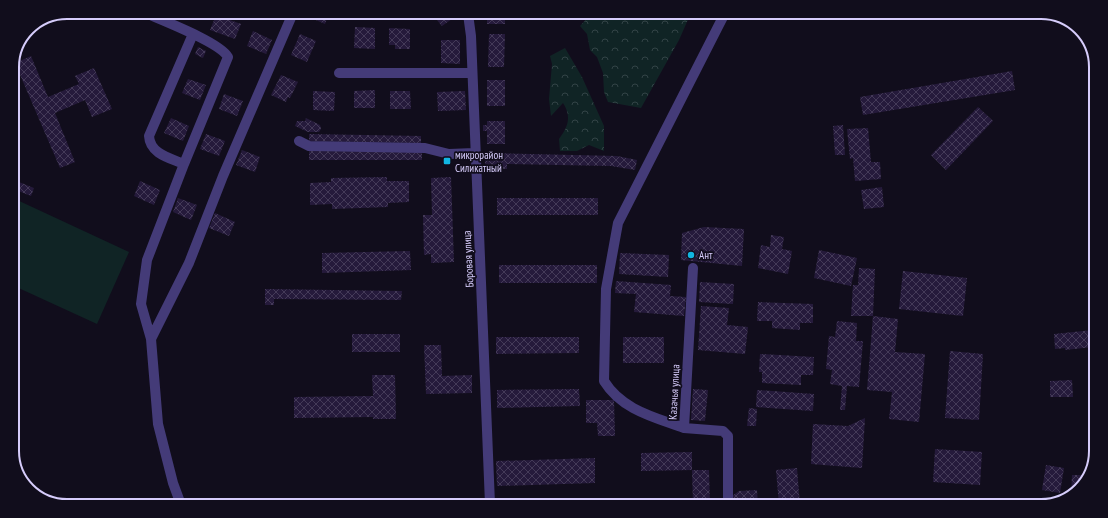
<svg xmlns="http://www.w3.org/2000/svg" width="1108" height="518" font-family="'PT Sans Narrow',sans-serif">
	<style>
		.forest { fill: url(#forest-crowns) }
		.pitch { fill: #102425 }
		.building { fill: url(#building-cross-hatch) }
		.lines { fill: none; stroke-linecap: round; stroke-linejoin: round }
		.minor { stroke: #443b78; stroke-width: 10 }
		.poi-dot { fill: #11b6e2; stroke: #110d1c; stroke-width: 1.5 }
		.labels { text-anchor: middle; stroke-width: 3.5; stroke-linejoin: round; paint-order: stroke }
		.poi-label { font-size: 11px; fill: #d6ccfb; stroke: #110d1c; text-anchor: start }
		.street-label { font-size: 11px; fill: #d6ccfb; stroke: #110d1c }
		.rim { fill: none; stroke: #d6ccfb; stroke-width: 2 }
	</style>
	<defs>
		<pattern id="forest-crowns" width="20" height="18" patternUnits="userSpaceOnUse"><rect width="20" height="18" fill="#102425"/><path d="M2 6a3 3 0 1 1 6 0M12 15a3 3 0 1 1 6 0" fill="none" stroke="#324346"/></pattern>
		<pattern id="building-cross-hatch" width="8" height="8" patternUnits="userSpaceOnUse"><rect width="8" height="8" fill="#251a3b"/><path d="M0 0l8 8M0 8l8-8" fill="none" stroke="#443a58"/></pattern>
	</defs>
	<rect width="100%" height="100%" fill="#110d1c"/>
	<path class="forest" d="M591 14 602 16 607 14 690 15 679 40 641 108 608 102 604 92 603 73 597 57 590 50 587 34 580 26Z
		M565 48 582 77 604 126V151L589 145 577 151H560L559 139C568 127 572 117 563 103L551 116 549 99 552 64 550 56Z"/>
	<path class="pitch" d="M15 199 129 252 97 324 12 285V205Z"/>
	<path class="building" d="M311 13H329L325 24 309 17Z
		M432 14H459L442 26Z
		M487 14H505V24H487Z
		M216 15 241 24 235 39 210 30Z
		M355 27 375 28V49L354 48Z
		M389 28 410 29V49H395V45H389Z
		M253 31 272 40 266 54 247 46Z
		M300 34 316 41 307 62 291 55Z
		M489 34H505L504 67H488Z
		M441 40H460V64L441 63Z
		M198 47 206 51 203 58 195 54Z
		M31 56 48 97 79 84 75 76 94 68 112 109 92 117 85 100 55 113 75 162 60 168 15 63Z
		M1012 71 1015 90 863 115 860 97Z
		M281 75 298 82 290 98 288 97 286 102 271 95Z
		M188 79 206 85 200 100 182 93Z
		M487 80H505V106H487Z
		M375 90V108H354V91Z
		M313 91 335 92 334 111 313 110Z
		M390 91H410L411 109H390Z
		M465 91 466 110 438 111 437 92Z
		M224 94 243 101 237 116 219 109Z
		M978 107 993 121 946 170 931 155Z
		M171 118 189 126 183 141 164 133Z
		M306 118 320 125 321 129 319 132H308L295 126 297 121H305Z
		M487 121H505V144H487V131H483V125H487Z
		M843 125 845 155H835L833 126Z
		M868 128 871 162H880L881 179 855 181 853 158 850 159 847 129Z
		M206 134 225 141 219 156 200 149Z
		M309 134 421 136V143L309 141Z
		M242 150 260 157 255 172 236 165Z
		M309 151 422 152V160H309Z
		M485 153 617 156 637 160 635 170 611 166 507 164V169L485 168Z
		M387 177V181H409V202L388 203V207L332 209V204L310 205V183L331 182V178Z
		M451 177 454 262 431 263V254L424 255 423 215H432L431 178Z
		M140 181 160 190 154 205 134 196Z
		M19 182 34 188 31 196 16 190Z
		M882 187 884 207 864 209 861 190Z
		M178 198 197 205 191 220 173 212Z
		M497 198H598V215H497Z
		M215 213 235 222 229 236 209 228Z
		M704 227 744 229 742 266 681 260 682 233Z
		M771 235 784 237 782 249 792 251 788 274 758 268 761 245 770 247Z
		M819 250 857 258 851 286 814 278Z
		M410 251 411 270 322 273V253Z
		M620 253 669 255 668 277 619 274Z
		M499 265H597V283H499Z
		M859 268 875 269 873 316H851L853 285H858Z
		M903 271 967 278 963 316 899 309Z
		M616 281 671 285 670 296 686 297 684 316 634 312 636 294 615 293Z
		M700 282 734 284 733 304 699 302Z
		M265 289 402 291 401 300 274 299V305H265Z
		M758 302 813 304V323H800V330L772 328V321H757Z
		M701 306 729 308 727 325 748 327 745 354 698 350Z
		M873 316 898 319 895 352 925 354 919 422 889 419 892 392 867 390Z
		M837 321 857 323 856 341H863L859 387 847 386 845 410H840L842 386 830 384 832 370 826 369 829 336 835 337Z
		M1093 330V347L1065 350V348L1055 349 1054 334Z
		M352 334H400V352H352Z
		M496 337H579V353L496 354Z
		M623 337H664V363H623Z
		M424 345H441L442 376 472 375V393L426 394Z
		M950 351 983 354 979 420 945 418Z
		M760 354 814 357 813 375H801V385L762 383V372H759Z
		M372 375H395L396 419H373V417L294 418V397L373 396Z
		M1072 380 1073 397H1050V381Z
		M579 389 580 406 497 408V390Z
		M693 389 708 390 705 421 691 420Z
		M757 390 814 394 813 411 756 407Z
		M586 400H614L615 436H598L597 423H586Z
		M749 408 757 409 756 426H747Z
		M865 418 862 468 811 464 813 424 848 426Z
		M935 449 982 452 980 485 933 482Z
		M692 452V470L641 471V453Z
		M595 458V483L497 486 496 461Z
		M1046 465 1064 468 1060 493 1042 490Z
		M797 468 800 505H779L776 470Z
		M692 470H709L710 505H693Z
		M1072 475H1089L1071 497Z
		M757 490 758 505H732V496L739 491Z
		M1015 499H1027V506H1014Z"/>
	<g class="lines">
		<path class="minor" d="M143 12C161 20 220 42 228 57L184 164 147 260 141 304 151 339 158 424 173 483 180 502
			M468 14 471 36 490 504
			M339 73H472
			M299 141 309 146 425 148 449 154 474 153
			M184 164C170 158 150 154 149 136L193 34
			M693 268 684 428 723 431 728 436V505
			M151 339 189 263 223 176 293 13
			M684 428C654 417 622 410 604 381L606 289 618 223 724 15"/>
	</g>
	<g class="poi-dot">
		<rect x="443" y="157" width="8" height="8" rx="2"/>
		<circle cx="691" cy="255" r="4"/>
	</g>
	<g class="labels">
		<g class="poi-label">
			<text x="455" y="159">микрорайон<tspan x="455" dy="13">Силикатный</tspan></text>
			<text x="699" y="259">Ант</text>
		</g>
		<g class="street-label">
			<text transform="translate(468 259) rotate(-93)" y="4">Боровая улица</text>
			<text transform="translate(674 392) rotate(-87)" y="4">Казачья улица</text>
		</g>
	</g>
	<path d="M0 0H1108V518H0ZM67 19H1041A48 48 0 0 1 1089 67V451A48 48 0 0 1 1041 499H67A48 48 0 0 1 19 451V67A48 48 0 0 1 67 19Z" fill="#110d1c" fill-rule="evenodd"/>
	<path class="rim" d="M67 19H1041A48 48 0 0 1 1089 67V451A48 48 0 0 1 1041 499H67A48 48 0 0 1 19 451V67A48 48 0 0 1 67 19Z"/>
</svg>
